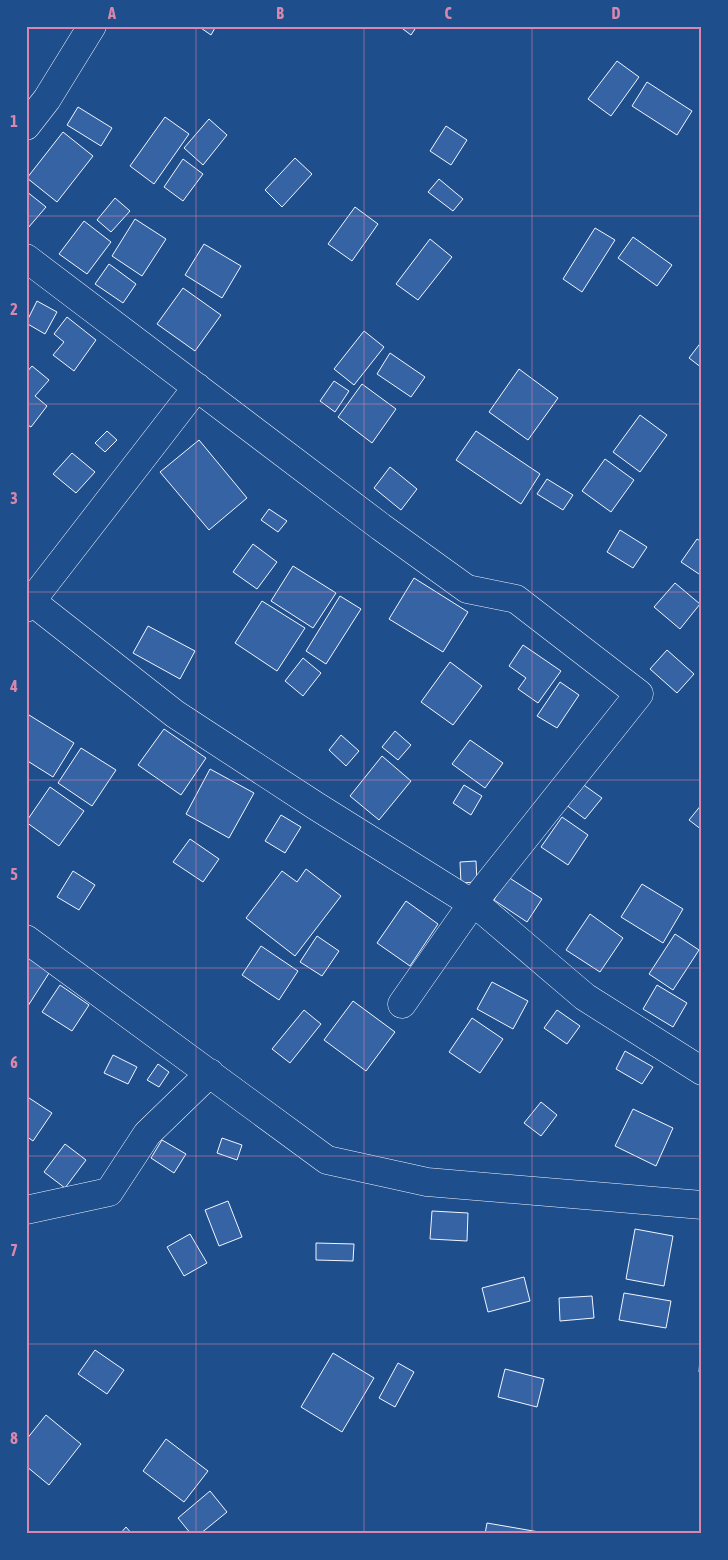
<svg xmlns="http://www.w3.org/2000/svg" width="728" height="1560" font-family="'Asap Condensed',sans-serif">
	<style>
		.building { fill: #3563a3; stroke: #f2f6ff }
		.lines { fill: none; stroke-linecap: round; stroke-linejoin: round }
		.street-casing { stroke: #f2f6ff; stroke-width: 29 }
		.street { stroke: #1f4e8c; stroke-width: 28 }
		.grid { fill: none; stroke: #da87ad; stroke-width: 1; stroke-opacity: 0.55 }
		.neatline { fill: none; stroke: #da87ad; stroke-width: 2 }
		.grid-label { font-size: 16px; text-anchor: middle; font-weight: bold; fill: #da87ad }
	</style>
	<rect width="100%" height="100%" fill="#1f4e8c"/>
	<path class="building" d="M198 26H216L211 35Z
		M399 26H417L411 35Z
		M617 61 639 77 611 116 588 99Z
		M647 82 692 111 677 135 632 106Z
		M78 107 112 128 101 146 67 125Z
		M165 117 189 134 154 184 130 166Z
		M209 119 227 135 203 165 184 148Z
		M446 126 467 140 451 165 430 151Z
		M63 132 93 156 57 202 27 178Z
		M295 158 312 174 282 207 265 190Z
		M183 159 203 174 183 201 164 187Z
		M439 179 463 199 453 211 428 192Z
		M26 191 46 207 28 228 26 227Z
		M115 198 130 211 111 232 97 220Z
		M355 207 378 224 352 261 328 244Z
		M135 219 166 239 142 276 112 256Z
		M84 221 111 242 87 274 59 254Z
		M595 228 615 240 582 292 563 279Z
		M633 237 672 265 657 286 618 258Z
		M430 239 452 257 418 300 396 284Z
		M204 244 241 266 222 298 185 275Z
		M109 264 136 284 123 303 95 284Z
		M183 288 221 315 195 351 157 324Z
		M37 301 57 312 45 334 26 323Z
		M67 317 96 340 74 371 53 355 64 342 54 334Z
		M364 331 384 347 354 385 334 369Z
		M702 341V368L689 358Z
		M390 353 425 377 411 397 377 374Z
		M32 366 49 380 35 396 47 406 31 427 26 424V373Z
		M519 369 558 398 528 440 489 412Z
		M334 381 349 391 335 412 320 401Z
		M362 384 396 409 372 443 338 417Z
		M640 415 667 435 640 472 613 452Z
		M107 431 117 440 105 452 95 443Z
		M476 431 540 474 521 504 456 460Z
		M199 440 247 498 209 530 160 472Z
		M72 453 95 472 76 493 53 474Z
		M605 459 634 480 611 512 582 491Z
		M390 467 417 489 401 510 374 488Z
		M547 479 573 495 563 510 537 494Z
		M269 509 287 521 278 532 261 520Z
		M620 530 647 547 633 568 607 552Z
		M697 539 702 542V576L681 562Z
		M253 544 277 562 257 589 233 572Z
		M293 566 336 593 313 628 271 601Z
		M414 578 468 612 443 652 389 619Z
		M675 583 700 604 680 629 654 607Z
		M340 596 361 609 326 664 306 651Z
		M262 601 305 628 277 671 235 643Z
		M148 626 195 651 180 679 133 653Z
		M523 645 561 671 538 703 518 689 526 678 509 666Z
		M667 650 694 674 677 693 650 669Z
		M303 658 321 673 303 696 285 681Z
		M450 662 482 686 453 725 421 702Z
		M560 682 579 695 557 728 537 716Z
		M29 715 74 743 53 777 26 760V720Z
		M164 729 206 758 181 795 138 765Z
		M395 731 411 745 398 760 382 747Z
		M341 735 359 751 346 766 329 750Z
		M470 740 503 763 485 788 452 764Z
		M81 748 116 770 92 806 58 783Z
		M382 756 411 781 379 820 350 796Z
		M210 769 254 793 229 838 186 814Z
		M581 783 602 798 585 819 565 804Z
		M464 785 482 796 471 815 453 803Z
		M50 787 84 811 59 846 26 822Z
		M702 804V830L689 820Z
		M281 815 301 827 285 853 265 841Z
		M562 817 588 835 568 865 541 847Z
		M190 839 219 859 203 882 173 862Z
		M476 861 477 882 461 883 460 862Z
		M306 869 341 896 295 956 246 918 282 871 297 882Z
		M73 871 95 885 79 910 57 897Z
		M508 877 542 899 527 922 494 900Z
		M642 884 683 909 663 943 621 917Z
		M406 901 438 924 410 966 377 943Z
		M590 914 623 938 600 972 566 950Z
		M675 934 699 950 673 990 649 974Z
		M317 936 339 951 322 976 300 962Z
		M261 946 298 971 279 1000 242 975Z
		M26 954 51 970 26 1009Z
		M492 982 528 1001 513 1029 477 1009Z
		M60 985 89 1005 72 1031 42 1012Z
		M657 985 687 1003 673 1027 643 1009Z
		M353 1001 395 1032 366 1071 324 1040Z
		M304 1010 321 1024 290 1063 272 1049Z
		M557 1010 580 1026 567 1044 544 1028Z
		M472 1018 503 1039 480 1073 449 1052Z
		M625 1051 653 1067 642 1084 616 1069Z
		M113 1055 137 1067 128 1084 104 1073Z
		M158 1064 169 1072 159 1087 147 1080Z
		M26 1096 52 1113 33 1141 26 1136Z
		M541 1102 557 1115 541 1136 524 1123Z
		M633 1109 673 1128 656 1166 615 1146Z
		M222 1138 242 1145 237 1160 217 1153Z
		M162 1140 186 1154 174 1173 151 1158Z
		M65 1144 86 1160 65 1188 44 1172Z
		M228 1201 242 1237 219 1246 205 1210Z
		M432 1211 468 1213 467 1241 430 1239Z
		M635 1229 673 1236 664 1286 626 1279Z
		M190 1234 207 1263 184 1276 167 1247Z
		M316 1243 354 1244 353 1261 316 1260Z
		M524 1277 530 1301 488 1312 482 1288Z
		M624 1293 671 1301 666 1328 619 1320Z
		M592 1296 594 1318 560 1321 559 1298Z
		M702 1330V1372H699Z
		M95 1350 124 1370 107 1394 78 1374Z
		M333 1353 374 1378 342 1432 301 1407Z
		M398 1363 414 1372 395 1407 379 1398Z
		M505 1369 544 1379 537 1407 498 1397Z
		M46 1415 81 1444 49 1485 26 1466V1440Z
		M166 1439 208 1471 184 1502 143 1471Z
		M210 1491 227 1512 200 1534H191L178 1518Z
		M487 1523 539 1532V1534H485Z
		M126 1527 132 1534H120Z"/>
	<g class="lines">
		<g class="street-casing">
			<path id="street" d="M26 126 47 99 92 26
				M26 258 381 527 467 589 516 599 639 694 472 904 402 1004
				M26 597 175 714 316 806 484 911 585 997 702 1071
				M26 608 197 387
				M26 939 327 1160 427 1182 702 1205
				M26 1210 109 1192 147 1134 210 1073"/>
		</g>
		<use href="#street" class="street"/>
	</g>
	<path class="grid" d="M196 26V1534M364 26V1534M532 26V1534M26 216H702M26 404H702M26 592H702M26 780H702M26 968H702M26 1156H702M26 1344H702"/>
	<rect width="728" height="1560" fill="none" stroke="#1f4e8c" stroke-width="55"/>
	<rect x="28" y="28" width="672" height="1504" class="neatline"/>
	<g class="grid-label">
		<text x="112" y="19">A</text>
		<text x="280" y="19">B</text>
		<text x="448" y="19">C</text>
		<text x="616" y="19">D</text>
		<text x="14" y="127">1</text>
		<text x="14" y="315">2</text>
		<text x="14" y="504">3</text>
		<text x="14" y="692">4</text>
		<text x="14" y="880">5</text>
		<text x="14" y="1068">6</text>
		<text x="14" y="1256">7</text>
		<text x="14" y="1444">8</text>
	</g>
</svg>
